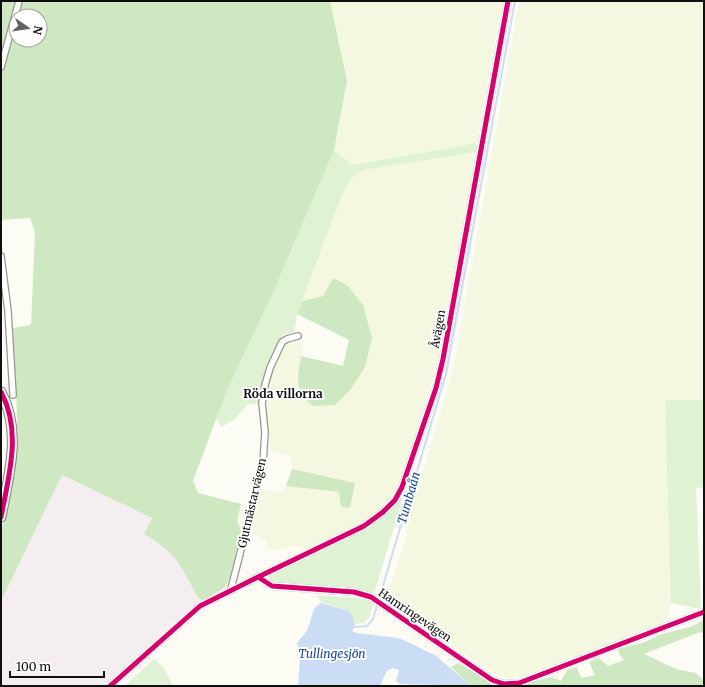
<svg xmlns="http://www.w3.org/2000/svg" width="705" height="687" font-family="Merriweather,serif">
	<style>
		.industrial { fill: #f4eef0 }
		.farmland { fill: #f5f8e1 }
		.green { fill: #dff2d4 }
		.forest { fill: #cee9c2 }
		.water { fill: #cbddf5 }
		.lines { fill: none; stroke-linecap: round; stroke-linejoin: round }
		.stream { stroke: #cbddf5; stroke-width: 2 }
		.street-casing { stroke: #969692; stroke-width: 8 }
		.primary-casing { stroke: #83837f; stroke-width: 11 }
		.street { stroke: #fffffd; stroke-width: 5.5 }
		.primary { stroke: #ececda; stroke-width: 9 }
		.cycleway-casing { stroke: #fff; stroke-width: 8 }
		.cycleway { stroke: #d6006c; stroke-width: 5 }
		.labels { text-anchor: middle; stroke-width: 4; stroke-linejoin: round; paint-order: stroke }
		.street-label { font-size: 11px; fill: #0f0f0f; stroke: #fff }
		.neighbourhood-label { font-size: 12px; font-weight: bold; fill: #0f0f0f; stroke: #fff }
		.water-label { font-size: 12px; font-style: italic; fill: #1847a0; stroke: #fff }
	</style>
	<rect width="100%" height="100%" fill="#fcfcf4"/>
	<path class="industrial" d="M62 475 152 518 144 534 161 544 178 559 198 598 204 600 185 612 104 686H1V601Z"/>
	<path class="farmland" d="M330 1H502L477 143 352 165 334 150 347 81Z
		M519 1H704V400H665L671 603 667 623 520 677 509 678 495 674 385 601 404 544 415 497 453 370Z
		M477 152 438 359 428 395 399 486 392 497 381 510 363 523 308 549 292 546 279 550 268 549 265 540 249 531 261 489 279 493 286 486 339 492 341 507H350L354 483 292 469 290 456 269 449V427L265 404 267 387 272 370 284 345 294 340 304 344 296 378 365 367 323 296 302 301 343 192 353 177 363 170Z"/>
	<path class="green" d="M477 143V152L363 170 353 177 343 192 297 314 294 333 282 335C271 358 262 379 259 404H248L234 420 221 427 216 417 225 395 275 288 334 150 352 165Z
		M665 400H704V487L696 488 701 609 671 603Z
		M406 487 374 594 353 588 271 584 269 576 367 529 397 504Z
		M317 595 367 599 373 602 370 617 364 623 354 624 353 617 349 611 321 602Z
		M154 659 164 668 173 686H125Z"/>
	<path class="forest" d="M1 1H16L1 52Z
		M22 1H330L347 81 334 150 275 288 225 395 193 481 198 493 241 504 237 521 241 530 230 578 224 588 204 600 198 598C181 566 177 553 144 534L152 518 62 475 1 601V534L16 458 18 437 13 328 31 325 35 232 30 218 1 220V76L16 22V40H40V16H18Z
		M333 278 347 285 363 305 372 338 365 367 351 389 335 405 313 406C294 391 297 377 301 356L343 366 349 340 297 314 302 301 323 296Z
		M292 469 355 483 350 508 341 507 339 492 286 486Z
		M704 620V633L700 632 644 654 676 669 696 673 704 681V686H527L529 683 551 677 561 681 567 670 577 667 581 678 595 675 589 662 599 658 608 666 624 660 620 656 618 649 645 642 662 634 690 627Z
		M458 663 491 682 492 686H471L451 667Z"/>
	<path class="water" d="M321 603 349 611 353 617 355 627 352 631 356 633 399 638 435 655 471 686 399 684 396 681 399 670 393 668 387 671 380 686H298L300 658 297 643C300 639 304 635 307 630 313 619 310 609 321 603Z"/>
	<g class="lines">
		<path class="stream" d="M355 627 367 626 373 619 446 374 515 1"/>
		<g class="street-casing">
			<path id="street" d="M1 67 19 1
				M1 256 8 311 13 395
				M258 577 364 526 383 512 395 500 402 487 436 388 443 359 508 1
				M231 589 263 463 265 432 262 403 265 385 270 368 282 342 287 339 298 336
				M110 686 200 606 258 577 272 586 354 592 371 597 492 680 504 684 519 683 704 612"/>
		</g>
		<g class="primary-casing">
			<path id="primary" d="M1 392C22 431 9 475 1 517"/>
		</g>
		<use href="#street" class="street"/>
		<use href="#primary" class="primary"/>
		<g class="cycleway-casing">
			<path id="cycleway" d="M1 392C22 431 9 475 1 517
				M258 577 364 526 383 512 395 500 402 487 436 388 443 359 508 1
				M110 686 200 606 258 577 272 586 354 592 371 597 492 680 504 684 519 683 704 612"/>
		</g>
		<use href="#cycleway" class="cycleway"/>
	</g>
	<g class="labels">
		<g class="street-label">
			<text transform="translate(438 329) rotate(-80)" y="4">Åvägen</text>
			<text transform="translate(252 503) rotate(-77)" y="4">Gjutmästarvägen</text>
			<text transform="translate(415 615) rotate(34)" y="4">Hamringevägen</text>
		</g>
		<g class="neighbourhood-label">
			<text x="283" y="398">Röda villorna</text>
		</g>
		<g class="water-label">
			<text transform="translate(409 498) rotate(-74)" y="4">Tumbaån</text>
			<text x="332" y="658">Tullingesjön</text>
		</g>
	</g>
	<rect width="705" height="687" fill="none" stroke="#0f0f0f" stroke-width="4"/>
	<g transform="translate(28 28) rotate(103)"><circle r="19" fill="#ffffff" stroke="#9f9f9f"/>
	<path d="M0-3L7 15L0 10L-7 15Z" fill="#62625f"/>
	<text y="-6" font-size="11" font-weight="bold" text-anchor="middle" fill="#0f0f0f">N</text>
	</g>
	<path d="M10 671v6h94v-6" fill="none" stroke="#0f0f0f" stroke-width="2"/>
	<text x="16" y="671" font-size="12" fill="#0f0f0f" stroke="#ffffff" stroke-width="3" paint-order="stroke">100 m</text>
</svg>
